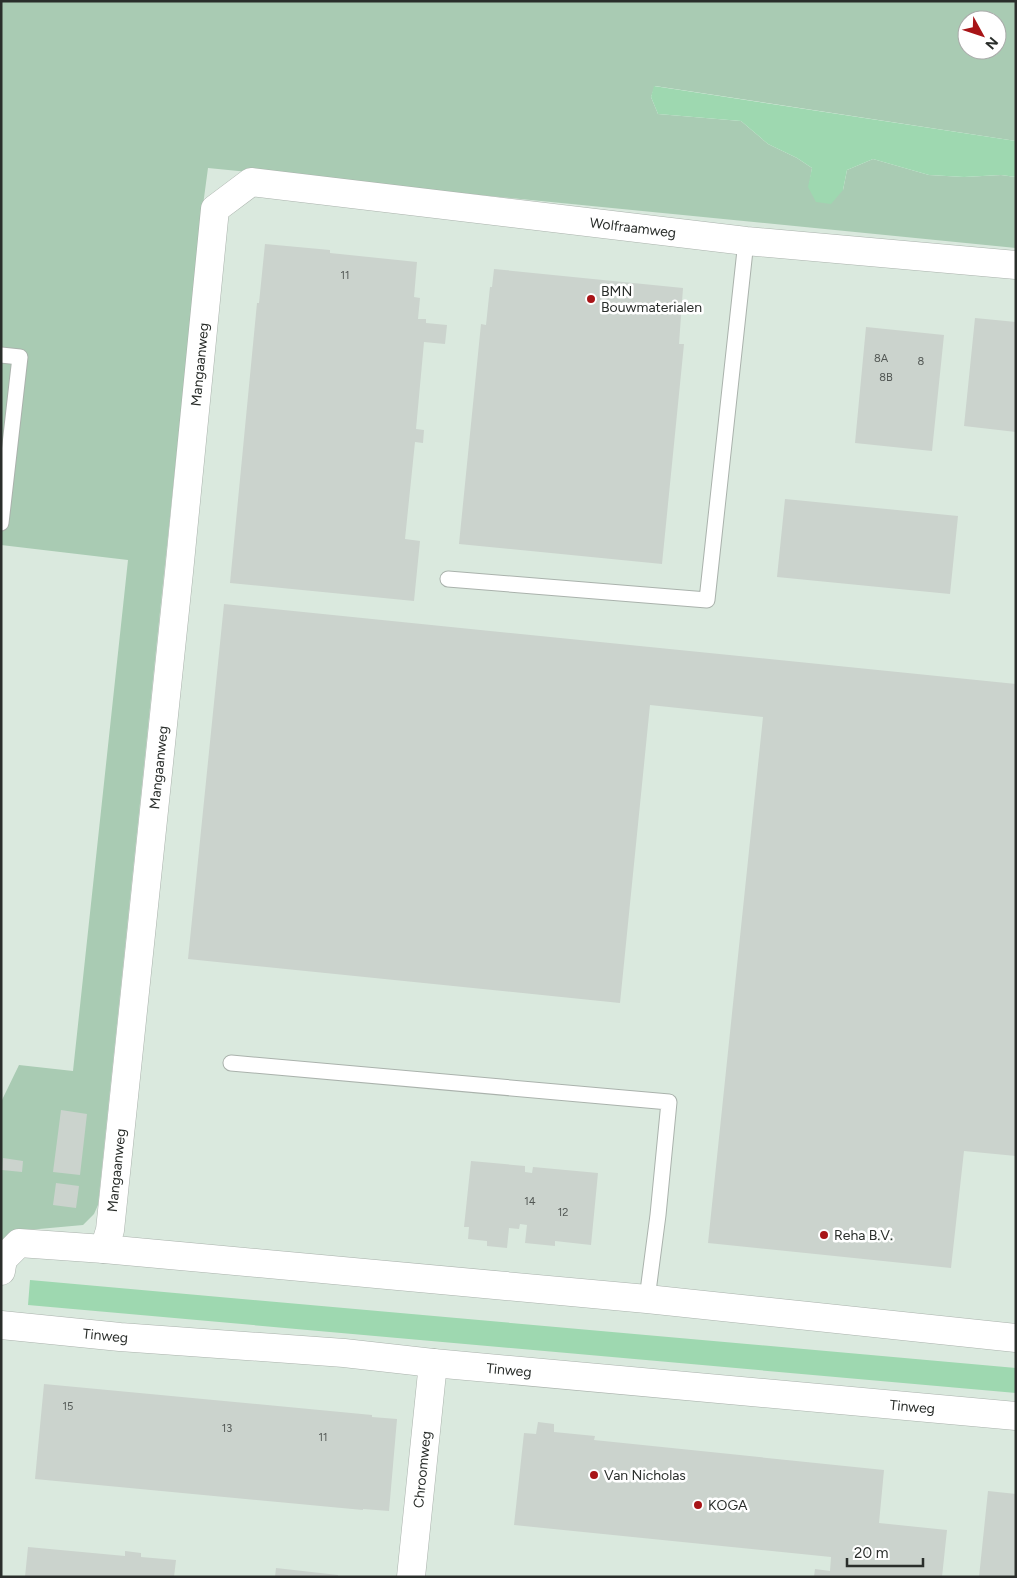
<svg xmlns="http://www.w3.org/2000/svg" width="1017" height="1578" font-family="Figtree,sans-serif">
	<style>
		.built { fill: #dae9de }
		.green { fill: #a9cbb3; fill-rule: evenodd }
		.water { fill: #9ed8b0 }
		.building { fill: #cbd3cd }
		.lines { fill: none; stroke-linecap: round; stroke-linejoin: round }
		.service-casing { stroke: #aab2ac; stroke-width: 17 }
		.minor-casing { stroke: #aab2ac; stroke-width: 29 }
		.service { stroke: #fff; stroke-width: 15 }
		.minor { stroke: #fff; stroke-width: 28 }
		.poi-dot { fill: #a81417; stroke: #fff; stroke-width: 2 }
		.labels { text-anchor: middle; stroke-width: 5; stroke-linejoin: round; paint-order: stroke }
		.number-label { font-size: 11px; fill: #525754 }
		.street-label { font-size: 14px; fill: #2a2e2b; stroke: #fff }
		.poi-label { font-size: 14px; fill: #2a2e2b; stroke: #fff; text-anchor: start }
	</style>
	<rect width="100%" height="100%" fill="#edf5ef"/>
	<path class="built" d="M1 119 1016 238V1577H1Z"/>
	<path class="green" d="M1 1H1016V141L655 86 651 97 658 114 741 121 768 144 797 158 812 168 809 187 843 190 847 170 873 159 929 175 964 177 1001 175 1016 177V248L208 168 201 220 98 1205 94 1214 83 1225 17 1231 1 1245V1102L19 1065 73 1071 128 560 1 545ZM967 20H997V50H967Z"/>
	<path class="water" d="M654 86 1016 141V177L1001 175 964 177 929 175 873 159 847 170 843 190 831 204 816 202 808 187 812 168 797 158 768 144 741 121 658 114 651 97Z
		M30 1280 1016 1368V1393L28 1305Z"/>
	<path class="building" d="M265 244 330 250V253L417 262 414 297 420 298 418 319H426V323L447 325 445 344 424 342 416 429 424 430 423 443 415 442 405 539 420 541 414 601 230 583 257 303H259Z
		M494 269 683 288 679 344H684L662 564 459 544 481 324 486 325 490 287H492Z
		M975 318 1016 322V432L964 426Z
		M866 327 944 335 932 451 855 443Z
		M785 499 958 516 950 594 777 577Z
		M224 604 1016 684V1156L964 1151 951 1268 708 1243 763 717 650 705 620 1003 188 959Z
		M61 1110 87 1114 80 1175 53 1172Z
		M3 1158 23 1161 22 1172 2 1170Z
		M471 1161 525 1166V1172L532 1173 533 1167 598 1173 591 1245 555 1241V1246L525 1243 527 1225 520 1224 519 1229 509 1228 507 1248 487 1246V1241L468 1239 469 1227H464Z
		M56 1183 79 1186 76 1208 53 1205Z
		M44 1384 372 1415V1417L397 1419 389 1511 363 1509V1510L35 1479Z
		M538 1422 554 1424V1432L595 1436 594 1440 884 1470 879 1523 947 1530 942 1577H814L815 1569 830 1571 831 1557 514 1525 524 1433 536 1434Z
		M988 1491 1016 1494V1577H979Z
		M28 1547 125 1556V1551L141 1553V1557L176 1560 174 1577H25Z
		M276 1568 338 1575V1577H275Z"/>
	<g class="lines">
		<g class="service-casing">
			<path id="service" d="M1 355 20 357 1 523
				M448 579 707 600 746 241
				M231 1063 669 1102 658 1215 647 1299"/>
		</g>
		<g class="minor-casing">
			<g id="minor">
				<path d="M104 1249 647 1299 1016 1338"/>
				<path id="s1" d="M1 1271 3 1259 19 1243 104 1249 110 1230 179 572 215 209 251 182 746 241 1016 265"/>
				<path id="s2" d="M1 1325 120 1337 344 1353 433 1363 1016 1416"/>
				<path id="s3" d="M411 1577 433 1363"/>
			</g>
		</g>
		<use href="#service" class="service"/>
		<use href="#minor" class="minor"/>
	</g>
	<g class="poi-dot">
		<circle cx="591" cy="299" r="5"/>
		<circle cx="824" cy="1235" r="5"/>
		<circle cx="594" cy="1475" r="5"/>
		<circle cx="698" cy="1505" r="5"/>
	</g>
	<g class="labels">
		<g class="number-label">
			<text x="345" y="279">11</text>
			<text x="881" y="362">8A</text>
			<text x="921" y="365">8</text>
			<text x="886" y="381">8B</text>
			<text x="530" y="1205">14</text>
			<text x="563" y="1216">12</text>
			<text x="68" y="1410">15</text>
			<text x="227" y="1432">13</text>
			<text x="323" y="1441">11</text>
		</g>
		<g class="street-label">
			<text dy="5" stroke="none"><textPath href="#s1" startOffset="1596">Wolfraamweg</textPath></text>
			<text dy="5" stroke="none"><textPath href="#s1" startOffset="1010">Mangaanweg</textPath></text>
			<text dy="5" stroke="none"><textPath href="#s1" startOffset="605">Mangaanweg</textPath></text>
			<text dy="5" stroke="none"><textPath href="#s1" startOffset="200">Mangaanweg</textPath></text>
			<text dy="5" stroke="none"><textPath href="#s2" startOffset="105">Tinweg</textPath></text>
			<text dy="5" stroke="none"><textPath href="#s2" startOffset="510">Tinweg</textPath></text>
			<text dy="5" stroke="none"><textPath href="#s2" startOffset="915">Tinweg</textPath></text>
			<text dy="5" stroke="none"><textPath href="#s3" startOffset="108">Chroomweg</textPath></text>
		</g>
		<g class="poi-label">
			<text x="601" y="296">BMN<tspan x="601" dy="16">Bouwmaterialen</tspan></text>
			<text x="834" y="1240">Reha B.V.</text>
			<text x="604" y="1480">Van Nicholas</text>
			<text x="708" y="1510">KOGA</text>
		</g>
	</g>
	<rect width="1017" height="1578" fill="none" stroke="#2a2e2b" stroke-width="5"/>
	<g transform="translate(982 35) rotate(130)"><circle r="24" fill="#ffffff" stroke="#aaabaa"/>
	<path d="M0-4L9 19L0 12L-9 19Z" fill="#a81417"/>
	<text y="-8" font-size="14" font-weight="bold" text-anchor="middle" fill="#2a2e2b">N</text>
	</g>
	<path d="M847 1558v8h76v-8" fill="none" stroke="#2a2e2b" stroke-width="2.5"/>
	<text x="854" y="1558" font-size="15" fill="#2a2e2b" stroke="#ffffff" stroke-width="4" paint-order="stroke">20 m</text>
</svg>
